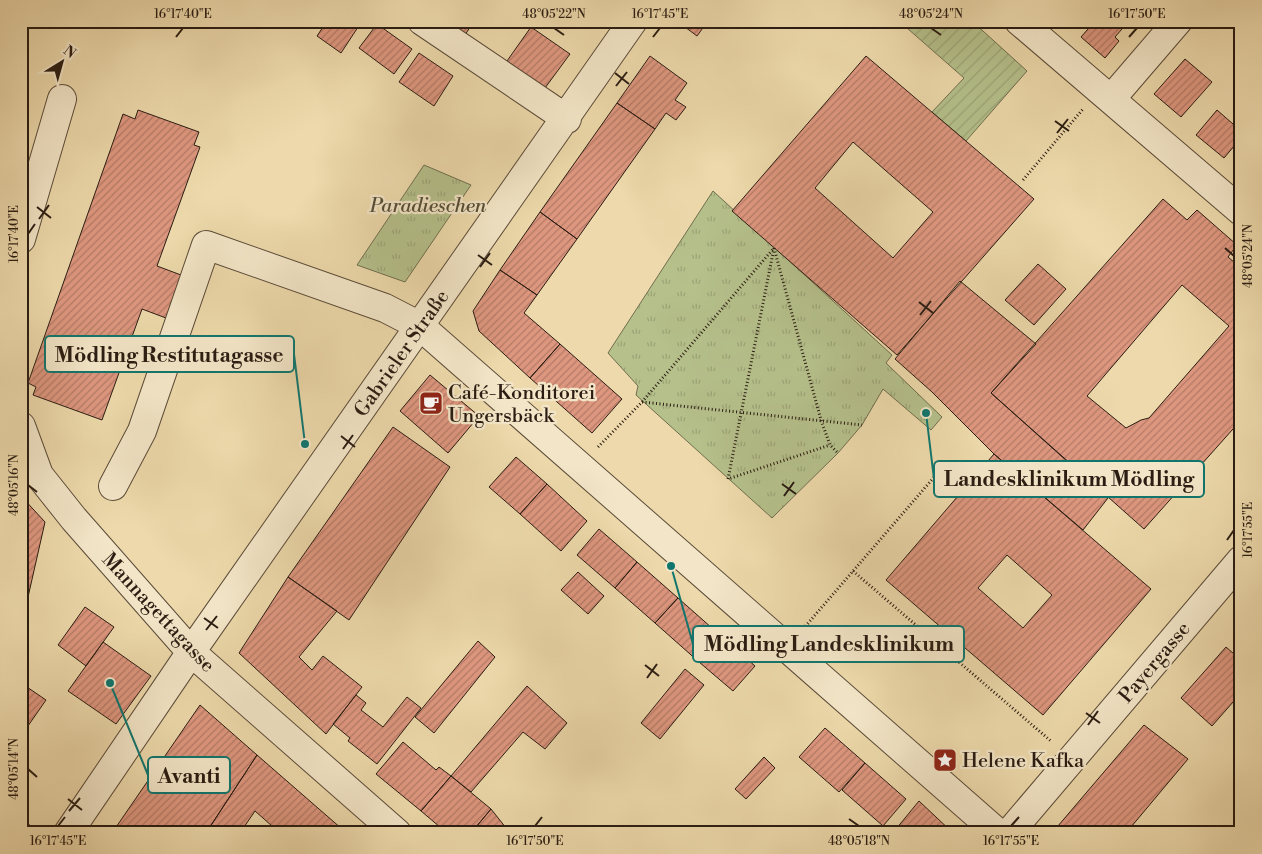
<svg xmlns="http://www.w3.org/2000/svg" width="1262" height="854" font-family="'Libre Bodoni',serif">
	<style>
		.park { fill: url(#park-tufts); stroke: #706e4e }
		.garden { fill: url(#garden-furrows); stroke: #706e4e }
		.building { fill: url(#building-hatch); stroke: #2a1c12; fill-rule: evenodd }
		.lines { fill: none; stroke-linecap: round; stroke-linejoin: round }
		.minor-casing { stroke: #5b4b38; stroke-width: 30 }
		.path { stroke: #2a1c12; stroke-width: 3; stroke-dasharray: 1 2.5; stroke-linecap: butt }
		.minor { stroke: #f3e6c8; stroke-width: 28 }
		.ticks { fill: none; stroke: #2a1c12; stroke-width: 2 }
		.labels { text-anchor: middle; stroke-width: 4.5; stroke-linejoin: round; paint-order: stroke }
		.park-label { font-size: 20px; font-style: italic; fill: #544d36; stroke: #f3e6c8 }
		.street-label { font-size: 20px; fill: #2a1c12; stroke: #f3e6c8 }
		.poi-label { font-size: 20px; fill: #2a1c12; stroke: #f3e6c8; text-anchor: start }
		.leader { fill: none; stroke: #0f766e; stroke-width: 2 }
		.callout-dot { fill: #0f766e; stroke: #f3e6c8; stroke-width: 2 }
		.callout { fill: #f3e6c8; stroke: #0f766e; stroke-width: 2 }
		.callout-label { font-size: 21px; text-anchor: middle; font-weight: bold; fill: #2a1c12 }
		.neatline { fill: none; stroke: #2a1c12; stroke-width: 2 }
		.ticks-label { font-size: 12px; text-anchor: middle; fill: #2a1c12 }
	</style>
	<defs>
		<pattern id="park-tufts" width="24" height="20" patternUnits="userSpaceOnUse" patternTransform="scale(1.25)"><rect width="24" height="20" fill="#b5c08b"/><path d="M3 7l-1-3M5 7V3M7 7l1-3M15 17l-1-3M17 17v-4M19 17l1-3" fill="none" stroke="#9ca477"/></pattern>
		<pattern id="garden-furrows" width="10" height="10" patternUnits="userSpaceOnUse" patternTransform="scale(1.25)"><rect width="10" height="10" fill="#b5c08b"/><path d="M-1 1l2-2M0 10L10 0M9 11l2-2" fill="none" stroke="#9ca477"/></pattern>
		<pattern id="building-hatch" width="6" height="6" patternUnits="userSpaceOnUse" patternTransform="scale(1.25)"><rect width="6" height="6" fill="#de977f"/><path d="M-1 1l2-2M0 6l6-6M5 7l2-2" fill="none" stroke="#b47a67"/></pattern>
	</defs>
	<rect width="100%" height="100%" fill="#edd9ab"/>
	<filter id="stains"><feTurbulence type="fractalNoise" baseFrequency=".004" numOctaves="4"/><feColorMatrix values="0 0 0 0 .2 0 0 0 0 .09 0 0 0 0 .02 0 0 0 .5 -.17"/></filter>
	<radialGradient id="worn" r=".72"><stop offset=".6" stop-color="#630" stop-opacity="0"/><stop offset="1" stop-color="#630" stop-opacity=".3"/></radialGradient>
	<path class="park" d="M424 165 471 185 405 282 357 265Z
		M713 191 892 355 886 363 942 417 931 430 883 389 862 425 838 453 772 518 636 395 638 386 608 353Z"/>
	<path class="garden" d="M899 21H972L1027 71 966 141 932 112 964 78Z"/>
	<path class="building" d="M327 21H362L341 53 317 36Z
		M444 21H474L465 35Z
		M677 21H708L697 36Z
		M1095 21H1129L1115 37 1119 41 1105 58 1081 37Z
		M377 24 412 49 394 74 359 48Z
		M531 27 570 54 545 88 507 61Z
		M419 53 453 76 434 106 399 82Z
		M650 56 687 83 675 100 686 107 676 120 666 113 655 129 617 103Z
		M866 56 1034 199 897 355 732 211ZM853 142 933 212 893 258 815 188Z
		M1185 59 1212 82 1181 117 1154 94Z
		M617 103 655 129 577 239 540 212Z
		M138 110 199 132 194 145 200 147 157 266 181 275 166 318 142 309 102 420 33 395 36 387 28 383 123 114 135 119Z
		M1217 110 1241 131V138L1224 158 1196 135Z
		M1163 199 1187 220 1197 210 1237 245 1228 257 1241 268V420L1144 529 991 393ZM1182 285 1229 326 1149 418 1141 420 1126 428 1087 396Z
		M540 212 577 239 537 295 500 270Z
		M1038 264 1066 289 1034 325 1005 300Z
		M500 270 537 295 524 313 560 344 530 378 479 331 473 311Z
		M960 281 1036 344 991 393 1108 498 1083 530 994 454 932 392 895 359Z
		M560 344 622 399 592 433 530 378Z
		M430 375 479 416 448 453 400 411Z
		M393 427 450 467 349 620 288 577Z
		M994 454 1151 589 1043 715 886 580ZM1007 555 1052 595 1023 628 978 588Z
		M516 457 547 484 520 514 489 487Z
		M547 484 587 521 561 551 520 514Z
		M21 496 45 522 21 628Z
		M599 529 637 562 615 588 577 555Z
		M637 562 678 598 655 623 615 588Z
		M578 572 604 596 588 614 561 590Z
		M288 577 337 611 299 657 312 670 323 656 362 687 326 734 239 653Z
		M678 598 721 636 699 662 655 623Z
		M85 607 114 627 86 666 58 645Z
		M721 636 755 666 733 691 699 662Z
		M478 641 495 657 434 733 415 717Z
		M103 642 151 676 116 724 68 691Z
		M1226 647 1241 660V693L1212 726 1181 698Z
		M685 669 704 685 660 739 641 723Z
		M21 683 46 700 21 736Z
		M527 686 567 723 545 749 523 732 471 792 451 776Z
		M356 695 366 703 361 710 383 727 407 697 421 708 377 764 348 741 350 738 333 724Z
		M200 705 257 755 206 833H112Z
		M1144 725 1188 759 1126 833H1052Z
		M825 728 865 763 839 792 799 757Z
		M403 742 436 770 439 767 451 776 421 811 376 774Z
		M257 755 342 829 339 833H280L255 811 240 833H206Z
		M764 757 775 768 746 799 735 789Z
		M865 763 906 799 883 826 842 790Z
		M451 776 491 809 471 833H447L421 811Z
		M919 801 953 833H899L896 829Z
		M491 809 510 833H471Z
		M21 819 31 826 26 833H21Z"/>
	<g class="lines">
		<g class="minor-casing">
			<path id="minor" d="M422 21 567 119
				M1019 21 1241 211
				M1111 99 1178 21
				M21 239 62 99
				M21 426 39 475 74 519 191 652 397 833
				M113 486 142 431 206 245 385 308 420 326 998 833
				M68 833 191 652 633 21
				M1009 833 1241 560"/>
		</g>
		<path class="path" d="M1023 180 1083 109
			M774 248 728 479 830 445
			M642 402 774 248 821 420 830 445 838 453
			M598 447 642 402 862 425
			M853 571 1052 742
			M803 629 936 475"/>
		<use href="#minor" class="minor"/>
	</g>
	<path class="ticks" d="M554 28 564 35M931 28 941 35M176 37 183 28M653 37 660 28M1129 37 1137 28M615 73 629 84M616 86 627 72M1055 121 1069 131M1057 133 1068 119M37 207 51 218M39 219 49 205M28 234 35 224M1225 248 1234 256M478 255 492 265M480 267 490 253M919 302 933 313M920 315 931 301M341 436 355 447M343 449 353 435M782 484 796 494M28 485 37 492M784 496 794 482M1227 540 1234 530M204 618 218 628M206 630 217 616M645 665 659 676M647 678 657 664M1086 713 1100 723M1088 725 1098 711M28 769 37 777M68 799 82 810M69 811 80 798M849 819 859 826M58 826 65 817M535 826 542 817M1011 826 1019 817"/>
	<defs>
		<g id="cafe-square" transform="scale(1.25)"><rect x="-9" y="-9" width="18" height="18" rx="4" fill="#8f2418" stroke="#f3e6c8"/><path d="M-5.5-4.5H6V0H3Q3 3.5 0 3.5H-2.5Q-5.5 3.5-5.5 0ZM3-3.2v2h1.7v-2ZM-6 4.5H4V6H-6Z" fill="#fff"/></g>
		<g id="sight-square" transform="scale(1.25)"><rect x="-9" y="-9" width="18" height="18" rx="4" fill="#8f2418" stroke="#f3e6c8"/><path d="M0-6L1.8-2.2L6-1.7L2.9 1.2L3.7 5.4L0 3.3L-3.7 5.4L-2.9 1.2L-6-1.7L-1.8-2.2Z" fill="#fff"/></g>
	</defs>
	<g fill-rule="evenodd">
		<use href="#cafe-square" x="431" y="403"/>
		<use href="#sight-square" x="945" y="760"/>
	</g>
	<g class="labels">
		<g class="park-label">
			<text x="428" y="212">Paradieschen</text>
		</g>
		<g class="street-label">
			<text transform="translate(401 353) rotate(-55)" y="7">Gabrieler Straße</text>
			<text transform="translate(159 612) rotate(47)" y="7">Mannagettagasse</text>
			<text transform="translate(1154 662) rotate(-50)" y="7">Payergasse</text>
		</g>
		<g class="poi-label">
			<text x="448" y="399">Café-Konditorei<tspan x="448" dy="23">Ungersbäck</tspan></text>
			<text x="962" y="767">Helene Kafka</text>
		</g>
	</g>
	<path class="leader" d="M305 444L294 354M926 413L934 479M671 566L693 644M110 683L148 775"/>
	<g class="callout-dot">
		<circle cx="305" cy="444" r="5"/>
		<circle cx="926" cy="413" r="5"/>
		<circle cx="671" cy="566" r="5"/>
		<circle cx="110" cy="683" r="5"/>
	</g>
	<g class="callout">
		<rect x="45" y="336" width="249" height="36" rx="5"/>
		<rect x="934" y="461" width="270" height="36" rx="5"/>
		<rect x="693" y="626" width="271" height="36" rx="5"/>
		<rect x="148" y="757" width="82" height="36" rx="5"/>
	</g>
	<g class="callout-label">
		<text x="169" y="362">Mödling Restitutagasse</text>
		<text x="1069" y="486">Landesklinikum Mödling</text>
		<text x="829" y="651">Mödling Landesklinikum</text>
		<text x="189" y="783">Avanti</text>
	</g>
	<rect width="1262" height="854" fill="none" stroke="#edd9ab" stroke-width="55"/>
	<g transform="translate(62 62) rotate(37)" stroke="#f3e6c8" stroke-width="4" paint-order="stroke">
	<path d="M0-4L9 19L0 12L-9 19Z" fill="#2a1c12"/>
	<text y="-8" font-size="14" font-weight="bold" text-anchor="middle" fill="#2a1c12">N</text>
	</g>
	<rect x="28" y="28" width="1206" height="798" class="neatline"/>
	<g class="ticks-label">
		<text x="183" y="18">16°17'40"E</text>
		<text x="554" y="18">48°05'22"N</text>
		<text x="660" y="18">16°17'45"E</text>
		<text x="931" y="18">48°05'24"N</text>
		<text x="1137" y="18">16°17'50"E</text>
		<text transform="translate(14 234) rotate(-90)" y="4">16°17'40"E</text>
		<text transform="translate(1248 256) rotate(-90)" y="4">48°05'24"N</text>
		<text transform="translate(14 485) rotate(-90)" y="4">48°05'16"N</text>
		<text transform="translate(1248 530) rotate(-90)" y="4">16°17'55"E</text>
		<text transform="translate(14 769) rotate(-90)" y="4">48°05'14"N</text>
		<text x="58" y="845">16°17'45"E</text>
		<text x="535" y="845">16°17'50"E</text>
		<text x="859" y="845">48°05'18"N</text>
		<text x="1011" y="845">16°17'55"E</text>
	</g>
	<rect width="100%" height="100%" filter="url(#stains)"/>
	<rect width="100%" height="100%" fill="url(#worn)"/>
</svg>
